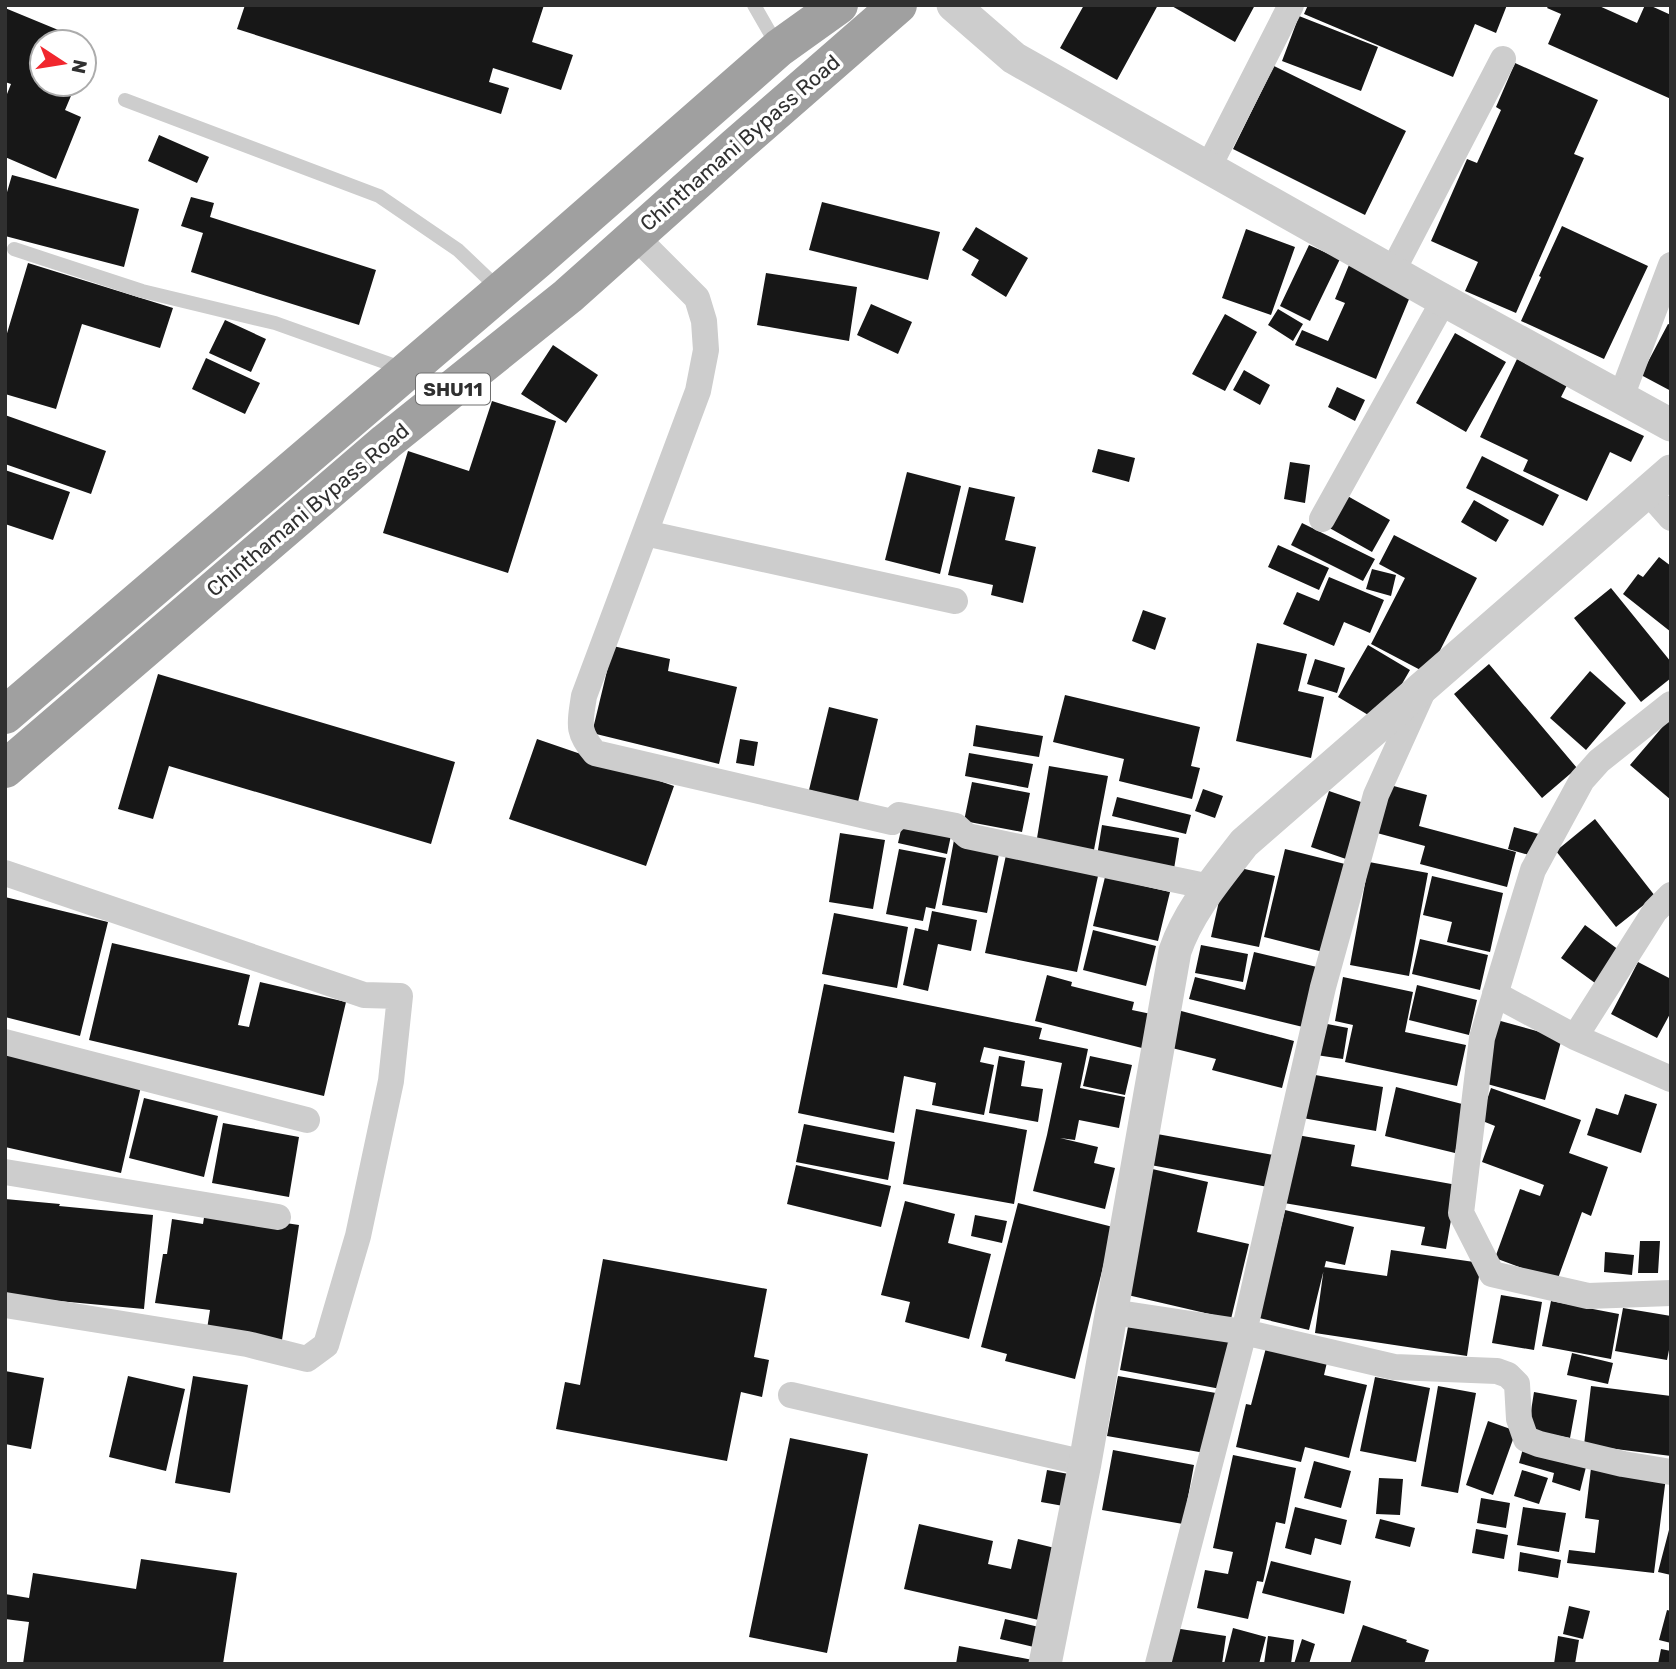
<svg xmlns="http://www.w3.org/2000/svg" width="1676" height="1669" font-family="Rubik,sans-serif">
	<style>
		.building { fill: #171717 }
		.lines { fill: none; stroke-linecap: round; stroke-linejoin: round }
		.service { stroke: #cdcdcd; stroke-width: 14 }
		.minor { stroke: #cdcdcd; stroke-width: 26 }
		.tertiary { stroke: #cdcdcd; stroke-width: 33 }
		.trunk { stroke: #a0a0a0; stroke-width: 38 }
		.labels { text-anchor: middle; stroke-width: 7; stroke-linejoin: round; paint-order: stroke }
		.shield { fill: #fff; stroke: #6e6e6e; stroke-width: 2 }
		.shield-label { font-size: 19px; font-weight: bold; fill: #303030 }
		.street-label { font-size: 21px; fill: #303030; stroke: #fff }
	</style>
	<rect width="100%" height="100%" fill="#fff"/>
	<path class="building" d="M245 5H544L532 42 573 55 561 90 493 68 489 82 509 88 501 114 237 29Z
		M1084 5H1158L1117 80 1060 48Z
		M1170 5H1255L1235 42Z
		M1308 5H1507L1496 33 1475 24 1453 77 1304 14Z
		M1549 5H1597L1637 23 1645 5H1649L1671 15V99L1548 44 1561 14 1547 8Z
		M5 8 68 34 64 42H42V84H76L65 110 81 117 56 179 5 157V99L11 84 5 82Z
		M1299 16 1378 47 1361 91 1282 61Z
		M1515 63 1598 100 1574 154 1584 158 1516 313 1465 291 1478 262 1431 241 1467 159 1477 163 1501 110 1496 107Z
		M1274 66 1406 131 1365 215 1233 149Z
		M159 135 209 157 197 183 148 161Z
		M12 175 139 209 124 267 5 236V199Z
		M191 197 214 203 210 217 376 270 359 325 191 272 203 233 181 226Z
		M822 202 940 232 928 280 809 250Z
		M1562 226 1648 266 1604 359 1521 321 1541 277 1539 276Z
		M976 227 1028 258 1006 297 971 275 979 260 962 250Z
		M1246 229 1295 247 1271 315 1222 298Z
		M1309 245 1340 259 1310 321 1280 306Z
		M28 263 173 308 160 348 82 324 56 409 5 394V340Z
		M1349 265 1412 292 1376 379 1295 345 1302 330 1328 341 1345 303 1335 299Z
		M766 273 857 287 849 341 757 325Z
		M871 304 912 322 898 354 857 335Z
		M1278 309 1303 324 1293 341 1268 325Z
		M1225 314 1257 332 1225 391 1192 374Z
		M225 320 266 339 251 372 209 353Z
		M1668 324 1671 325V391L1641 375Z
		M1455 333 1506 362 1466 432 1416 403Z
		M553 345 598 375 566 423 521 394Z
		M206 358 260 383 245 414 192 389Z
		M1517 359 1568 383 1561 397 1644 436 1631 462 1610 452 1587 501 1523 471 1528 460 1480 437Z
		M1244 370 1270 385 1260 405 1233 390Z
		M1337 387 1365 400 1355 421 1328 407Z
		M492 401 556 421 508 573 383 533 408 451 469 471Z
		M5 415 106 451 91 494 5 464Z
		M1098 449 1135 458 1129 482 1092 472Z
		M1482 456 1559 495 1543 526 1466 488Z
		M1290 462 1310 465 1305 503 1284 499Z
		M5 470 70 492 53 540 5 524Z
		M907 472 961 486 940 574 885 560Z
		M969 487 1015 497 1005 540 1036 547 1023 603 991 595 993 585 948 575Z
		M1344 494 1390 520 1372 552 1326 526Z
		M1474 500 1509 520 1496 542 1461 522Z
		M1302 523 1375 559 1363 581 1291 545Z
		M1394 535 1477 578 1428 674 1371 644 1405 578 1379 564Z
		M1278 545 1329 568 1319 590 1268 567Z
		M1659 557 1671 566V632L1623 594 1638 574 1643 577Z
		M1372 569 1396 575 1391 596 1366 589Z
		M1329 577 1384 600 1370 633 1344 622 1334 646 1283 624 1297 592 1319 601Z
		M1611 588 1671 662V678L1641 702 1574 618Z
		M1143 610 1166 618 1155 650 1132 641Z
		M1257 643 1307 654 1298 691 1324 697 1311 758 1236 741Z
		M1368 645 1410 670 1380 722 1338 697Z
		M613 646 670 659 668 671 737 687 719 764 592 733Z
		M1315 659 1345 668 1337 693 1307 684Z
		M1489 664 1577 768 1542 798 1454 694Z
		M1590 671 1626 703 1586 750 1550 718Z
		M158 674 455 762 431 844 169 766 153 819 118 809Z
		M1065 695 1200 727 1191 766 1200 768 1192 799 1119 781 1124 759 1053 742Z
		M829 707 878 719 858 802 809 790Z
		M1671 717V800L1630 765Z
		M976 725 1043 736 1039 757 973 746Z
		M537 739 674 786 646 866 509 819Z
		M740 739 758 742 754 766 736 763Z
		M969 753 1033 764 1028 788 965 776Z
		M1049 766 1108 776 1093 855 1036 844Z
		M972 782 1030 793 1022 832 964 821Z
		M1390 785 1427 795 1419 826 1516 852 1507 887 1420 864 1425 846 1377 833Z
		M1203 789 1223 796 1215 818 1195 811Z
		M1329 791 1364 803 1346 859 1311 847Z
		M1117 797 1191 815 1186 834 1112 816Z
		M1595 819 1655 896 1616 927 1556 851Z
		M903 821 952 831 947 854 898 843Z
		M1102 825 1179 838 1174 869 1097 856Z
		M1514 827 1542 835 1536 857 1508 849Z
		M840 833 885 840 873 909 829 902Z
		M954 840 1000 849 987 913 942 905Z
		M899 849 946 858 935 909 926 907 923 921 886 914Z
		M1285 849 1345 864 1323 952 1264 937Z
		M1006 855 1098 876 1077 972 985 953Z
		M1369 862 1428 873 1409 976 1350 965Z
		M1227 865 1275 876 1259 947 1211 937Z
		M1432 876 1503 893 1490 952 1447 942 1452 922 1423 915Z
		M1105 877 1170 892 1158 941 1093 926Z
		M5 897 108 922 80 1036 5 1017Z
		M932 911 977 920 971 951 938 944 928 991 903 985 915 928 928 931Z
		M834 913 908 927 897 988 822 974Z
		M1585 925 1619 950 1595 983 1561 958Z
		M1093 930 1156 946 1146 986 1083 970Z
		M1420 939 1488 955 1480 990 1412 974Z
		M112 943 250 975 238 1025 249 1027 260 982 346 1002 324 1096 89 1040Z
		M1201 945 1248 954 1243 982 1195 973Z
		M1254 952 1317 967 1303 1027 1189 999 1195 977 1245 990Z
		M1638 962 1671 979V1012L1657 1038 1611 1014Z
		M1047 975 1072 982 1071 986 1134 1002 1132 1010 1151 1014 1142 1048 1035 1021Z
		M1343 977 1413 992 1405 1032 1466 1045 1457 1086 1345 1062 1353 1025 1335 1021Z
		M824 984 1042 1028 1039 1039 1088 1049 1080 1088 1125 1097 1119 1128 1079 1120 1075 1140 1060 1138 1098 1147 1094 1163 1115 1168 1105 1209 1033 1191 1047 1135 1062 1063 984 1047 980 1062 994 1065 984 1115 932 1105 936 1083 904 1076 894 1133 798 1113Z
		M1417 985 1477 1000 1469 1035 1409 1020Z
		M1170 1008 1294 1041 1282 1088 1212 1070 1216 1059 1160 1045Z
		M1497 1020 1562 1038 1545 1100 1480 1082Z
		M1322 1023 1348 1028 1343 1059 1316 1055Z
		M5 1051 142 1082 121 1173 5 1147Z
		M999 1056 1025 1061 1021 1086 1043 1089 1038 1122 989 1113Z
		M1090 1056 1132 1065 1125 1095 1083 1086Z
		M1304 1073 1383 1087 1376 1131 1297 1117Z
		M1396 1087 1466 1105 1455 1153 1385 1136Z
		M1491 1088 1581 1120 1569 1153 1608 1167 1591 1216 1582 1212 1557 1281 1495 1258 1520 1189 1540 1196 1544 1185 1482 1162 1495 1126 1480 1120Z
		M1625 1094 1657 1104 1641 1153 1587 1135 1596 1108 1618 1115Z
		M144 1098 218 1116 204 1177 129 1158Z
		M916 1109 1027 1130 1014 1204 903 1184Z
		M223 1123 299 1137 289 1197 212 1183Z
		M804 1124 895 1142 888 1180 796 1162Z
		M1146 1132 1274 1155 1268 1187 1140 1163Z
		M1297 1135 1355 1145 1351 1166 1457 1185 1446 1249 1421 1245 1425 1227 1284 1203Z
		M796 1165 891 1186 881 1227 787 1204Z
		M1148 1168 1208 1182 1197 1232 1249 1244 1231 1319 1119 1293Z
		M5 1199 60 1204 59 1206 153 1215 144 1309 5 1296Z
		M905 1201 955 1214 948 1243 991 1254 969 1339 905 1322 910 1302 881 1295Z
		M1018 1203 1113 1227 1075 1379 1005 1361 1007 1354 981 1347Z
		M1285 1210 1354 1227 1345 1265 1326 1261 1309 1330 1259 1318Z
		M205 1211 299 1225 282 1340 207 1329 210 1310 155 1303 163 1254H167L172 1219 203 1224Z
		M975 1215 1007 1221 1002 1243 971 1236Z
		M1640 1241H1660L1658 1273H1638Z
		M1391 1250 1481 1263 1467 1356 1315 1333 1324 1267 1387 1276Z
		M1605 1252 1634 1255 1632 1275 1604 1272Z
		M603 1259 767 1289 754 1357 769 1360 762 1397 741 1392 727 1461 556 1429 565 1382 580 1385Z
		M1501 1295 1542 1302 1534 1350 1492 1343Z
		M1551 1301 1619 1314 1611 1359 1542 1346Z
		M1623 1308 1671 1316V1340L1667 1360 1615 1351Z
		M1130 1316 1237 1336 1226 1390 1120 1370Z
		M1267 1344 1328 1358 1324 1375 1367 1385 1349 1458 1305 1447 1301 1462 1236 1447 1246 1404 1251 1405Z
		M1572 1353 1613 1363 1608 1384 1567 1375Z
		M5 1371 44 1378 31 1449 5 1444Z
		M128 1376 185 1389 166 1471 109 1457Z
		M193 1376 248 1385 230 1493 175 1483Z
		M1118 1376 1216 1393 1205 1453 1107 1436Z
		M1375 1377 1430 1388 1416 1462 1360 1451Z
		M1438 1386 1476 1393 1458 1493 1421 1486Z
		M1591 1386 1671 1396V1456L1584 1445Z
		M1534 1392 1577 1400 1570 1438 1528 1430Z
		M1488 1421 1516 1431 1493 1495 1466 1485Z
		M790 1438 868 1454 827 1653 749 1637Z
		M1524 1445 1587 1463 1580 1491 1552 1482 1554 1473 1519 1463Z
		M1113 1450 1194 1465 1183 1524 1102 1510Z
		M1233 1455 1296 1468 1285 1524 1276 1522 1263 1582 1257 1581 1248 1619 1197 1608 1205 1570 1228 1574 1233 1552 1213 1548Z
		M1314 1461 1351 1471 1341 1508 1304 1498Z
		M1591 1468 1666 1477 1654 1573 1567 1563 1569 1550 1595 1553 1599 1520 1585 1518Z
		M1047 1470 1074 1475 1069 1507 1041 1502Z
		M1522 1470 1548 1478 1539 1504 1514 1496Z
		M1379 1478 1403 1479 1400 1515 1376 1514Z
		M1481 1498 1510 1503 1506 1528 1477 1523Z
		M1295 1507 1347 1520 1341 1545 1315 1538 1311 1555 1285 1548Z
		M1523 1507 1566 1513 1559 1552 1517 1545Z
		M1380 1519 1415 1528 1410 1547 1375 1538Z
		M919 1524 993 1541 988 1564 1011 1569 1018 1539 1059 1549 1043 1621 904 1589Z
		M1670 1526H1671V1575L1658 1572Z
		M1476 1529 1508 1535 1504 1559 1472 1553Z
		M1520 1552 1561 1560 1558 1578 1518 1571Z
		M141 1559 237 1573 223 1664H23L29 1622 5 1619V1594L29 1598 33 1573 136 1589Z
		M1271 1561 1351 1581 1344 1614 1262 1593Z
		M1569 1606 1590 1611 1583 1639 1563 1634Z
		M1667 1610 1671 1611V1643L1659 1640Z
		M1005 1619 1043 1628 1038 1648 1000 1639Z
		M1363 1625 1407 1640 1406 1642 1429 1650 1424 1664H1350Z
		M1174 1628 1226 1636 1222 1664H1168Z
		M1233 1628 1266 1637 1259 1664H1224Z
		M1268 1636 1294 1640 1291 1664H1264Z
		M1558 1636 1579 1640 1575 1664H1554Z
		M1302 1639 1315 1644 1309 1664H1294Z
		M959 1646 1038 1661V1664H956Z
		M1661 1649 1671 1651V1664H1658Z"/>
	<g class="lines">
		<path class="service" d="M754 5 778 47
			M125 100 379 196 458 250 500 290
			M14 249 142 291 275 323 404 369"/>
		<path class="minor" d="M1208 168 1291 5
			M635 236 697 298 704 321 706 350 698 391 584 696C580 723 576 731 595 753L892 822 899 815 956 826 967 836 1210 887
			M1392 272 1503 59
			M1621 397 1671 265
			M1648 492 1671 518
			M1322 519 1444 300
			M645 533 955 601
			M1671 704 1599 761 1582 780 1533 870 1525 896 1482 1038 1461 1213 1492 1274 1588 1296 1671 1293
			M5 873 364 995 400 996 391 1081 358 1236 326 1345 307 1359 247 1344 5 1305
			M1495 994 1575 1037 1671 1079
			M1575 1037 1655 911 1671 895
			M5 1042 307 1120
			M5 1172 278 1217
			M1112 1312 1244 1332 1394 1367 1497 1371 1508 1375 1517 1384 1519 1419 1526 1439 1539 1444 1623 1464 1671 1472
			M791 1395 1085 1463
			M1158 1664 1244 1332 1323 987 1376 795 1424 689"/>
		<path class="tertiary" d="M953 5 1014 58 1434 295 1671 425
			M1045 1664 1085 1463 1175 951C1189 910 1218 877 1244 843L1671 471"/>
		<path class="trunk" d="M5 715 537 260 779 48 839 5
			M5 769 386 442 568 296 735 147 898 5"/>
	</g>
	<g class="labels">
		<rect class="shield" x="416" y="373.5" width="74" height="31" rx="5"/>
		<g class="shield-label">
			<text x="453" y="396">SHU11</text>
		</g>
		<g class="street-label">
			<text transform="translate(740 143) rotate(-41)" y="7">Chinthamani Bypass Road</text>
			<text transform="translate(308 510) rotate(-40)" y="7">Chinthamani Bypass Road</text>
		</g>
	</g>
	<rect width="1676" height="1669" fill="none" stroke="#303030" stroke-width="14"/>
	<g transform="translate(63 63) rotate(102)"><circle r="33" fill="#ffffff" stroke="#acacac" stroke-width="2"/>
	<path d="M0-5L12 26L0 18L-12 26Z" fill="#f1272e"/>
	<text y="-10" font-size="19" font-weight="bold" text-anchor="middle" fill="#303030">N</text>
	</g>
</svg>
